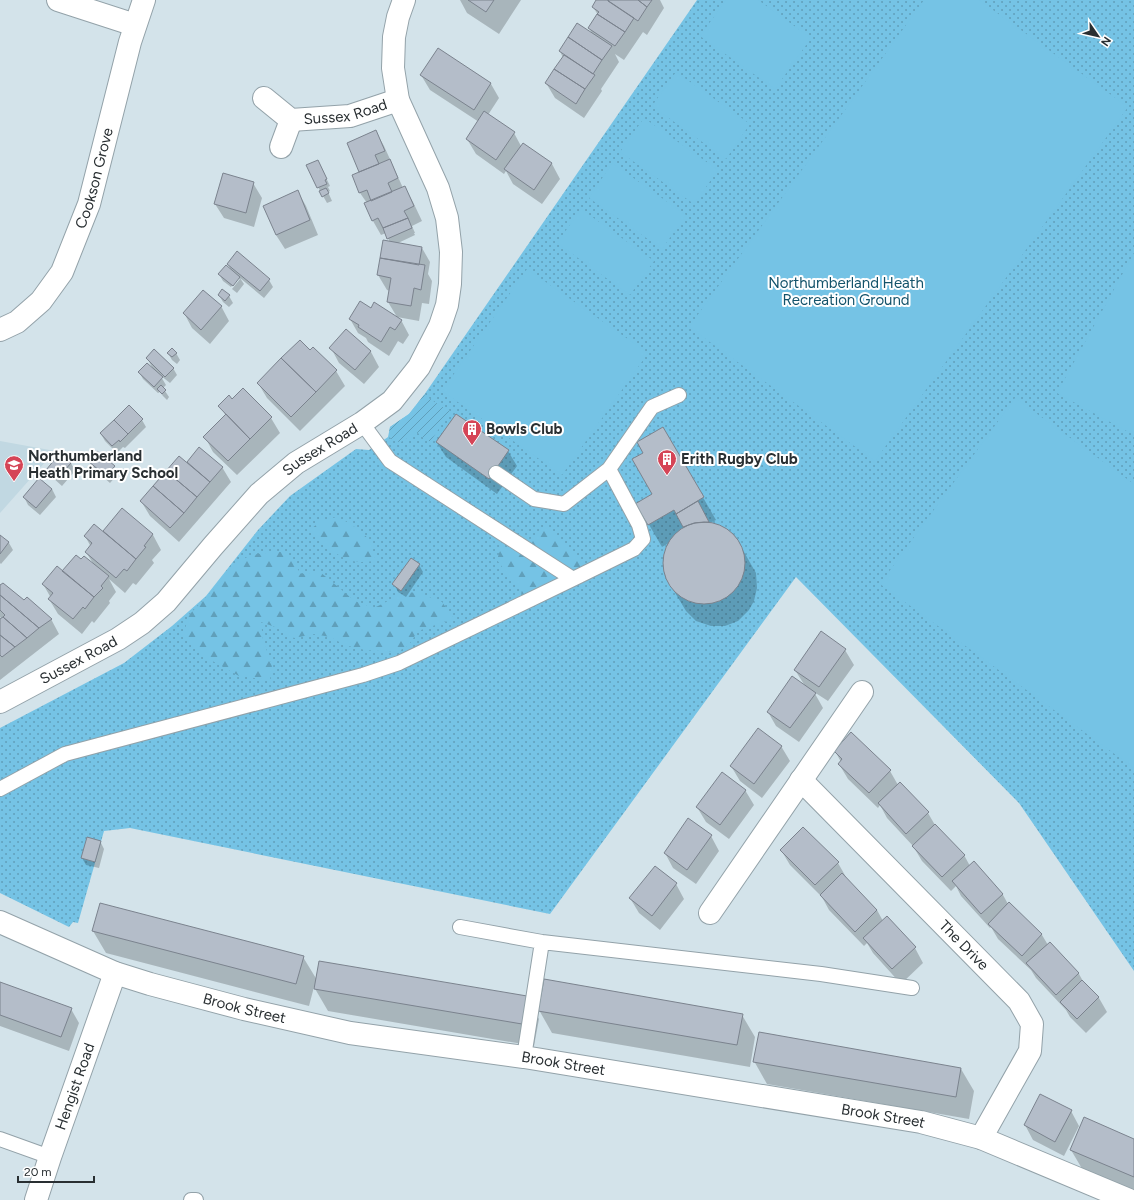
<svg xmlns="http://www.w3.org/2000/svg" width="1134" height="1200" font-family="Figtree,sans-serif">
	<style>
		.built { fill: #c1d8e2 }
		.grass { fill: url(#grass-dots) }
		.forest { fill: url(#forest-firs) }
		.garden { fill: url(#garden-furrows) }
		.pitch { fill: #75c3e5 }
		.shadow { fill: #0003 }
		.building { fill: #b4bdc9; stroke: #7b838e }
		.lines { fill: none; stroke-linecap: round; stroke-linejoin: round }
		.service-casing { stroke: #93a2a9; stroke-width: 16 }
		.minor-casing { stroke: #93a2a9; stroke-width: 24 }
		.tertiary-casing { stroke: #93a2a9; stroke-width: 24 }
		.service { stroke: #fff; stroke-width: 14 }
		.minor { stroke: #fff; stroke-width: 22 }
		.tertiary { stroke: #fff; stroke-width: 22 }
		.labels { text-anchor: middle; stroke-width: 4; stroke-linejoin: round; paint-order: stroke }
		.street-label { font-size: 15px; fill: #292f32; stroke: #fff }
		.park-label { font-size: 15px; fill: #13536b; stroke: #fff }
		.poi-label { font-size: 15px; font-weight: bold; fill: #292f32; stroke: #fff; text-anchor: start }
	</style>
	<defs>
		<pattern id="grass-dots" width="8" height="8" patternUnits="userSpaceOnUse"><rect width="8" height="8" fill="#75c3e5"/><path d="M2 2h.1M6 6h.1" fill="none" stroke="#609fba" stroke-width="1.8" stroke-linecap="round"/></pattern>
		<pattern id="forest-firs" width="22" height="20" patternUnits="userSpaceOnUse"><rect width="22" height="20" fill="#75c3e5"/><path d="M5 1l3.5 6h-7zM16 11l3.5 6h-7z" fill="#609fba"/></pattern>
		<pattern id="garden-furrows" width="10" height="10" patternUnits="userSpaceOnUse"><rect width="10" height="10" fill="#75c3e5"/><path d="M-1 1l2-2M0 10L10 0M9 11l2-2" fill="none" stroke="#609fba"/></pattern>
	</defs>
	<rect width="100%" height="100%" fill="#d3e3ea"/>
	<path class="built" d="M0 441 55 451 0 513Z"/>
	<path class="grass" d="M697 0H1134V971L1019 803 796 577 550 914 130 828 104 831 78 923 73 922 69 927 0 893V728L124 663 172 626 206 596 258 530 290 496 356 449 369 450 388 437 390 427 409 414 424 395Z"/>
	<path class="forest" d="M337 517 351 524 369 539 376 561C369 561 360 563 353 561 336 556 321 544 311 529L321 521Z
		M545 525 587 565 524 596 497 560 501 547C526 548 529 540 545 525Z
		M274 552H286L301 574 320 572 355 601 374 608 406 592 419 593 442 602 455 620 444 622 418 631 408 646 397 652 365 650 345 645 330 637 314 634 294 638 275 627 261 622 263 640 272 665 270 680 239 676 202 655 184 635 188 616 226 576 231 566 251 555Z"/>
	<path class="garden" d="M424 395 450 412 430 442 415 431C405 440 401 447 389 437L390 427 409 414Z"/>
	<path class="pitch" d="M726 0H758L811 38 775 89 700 36Z
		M924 0H979L1128 107 875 461 689 327Z
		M676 72 750 124 726 159 652 106Z
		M644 118 718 170 694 204 620 152Z
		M612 163 686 215 662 249 589 198Z
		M581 209 654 261 630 295 557 243Z
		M1134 253V435L1057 393Z
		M527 269 648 353 562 475 442 391Z
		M1015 398 1134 484V768L880 584Z"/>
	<path class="shadow" d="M460 0H521L499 34 467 13Z
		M598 0H605L608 2 610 0H660L664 8 647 35 643 32 624 60 615 54 619 62 601 89 602 91 584 118 555 98 546 83 563 58 560 51 593 35 589 28 598 15 593 7Z
		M438 49 491 84 499 98 488 115 514 133 521 146 523 144 552 164 560 179 542 204 513 184 506 171 504 174 476 154 467 139 479 122 430 90 421 75Z
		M376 132 384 146 403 188 405 187 413 202 422 221 412 226 415 233H414L415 235 396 244 422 248 430 262 428 274 432 281 429 304 422 303 419 321 397 317 388 302 390 291 387 290 378 275 390 243 386 233 381 235 373 221 367 203 360 193 353 176 360 172 348 143Z
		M318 161 330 186 328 187 330 191 328 192 332 201 327 203 318 187Z
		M253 183 262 198 254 227 224 218 215 204Z
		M298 192 306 206 318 235 285 249 276 235Z
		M228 264 269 280 273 287 264 298 240 278 244 284 237 293 232 289 240 279 238 278 231 287 223 281 219 274 231 270Z
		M219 295 229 296 233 303 229 307 223 302Z
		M221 306 229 321 210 344 192 328 184 313Z
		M371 309 401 320 409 335 403 344 398 341 389 356 368 342 366 338 358 333 350 319Z
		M346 330 371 352 379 367 364 384 339 363 331 348Z
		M313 348 336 371 345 386 300 431 267 398 258 383 310 351Z
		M168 353H176L180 360 177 364 172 360Z
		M147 358 173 368 177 375 170 383 160 375 166 385 163 388 169 397 167 400 163 396 160 392 158 393 143 379 139 372 153 369Z
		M243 389 271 418 280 433 237 475 213 452 205 437 226 416 220 406 232 400Z
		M129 406 142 420 146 427 125 448 123 447 117 453 105 441 101 434Z
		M663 428 716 520 710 523 722 527 736 538 756 573 757 588 754 601 749 610 738 621 725 626H711L696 621 686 611 665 576 663 562 666 549 669 543 662 547 637 504 653 494 644 453Z
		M437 443 508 451 517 466 497 494 446 457Z
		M200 448 222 467 231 482 179 542 150 516 141 501 187 464Z
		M61 455 71 463 75 471 62 486 52 477 48 470Z
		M89 461 114 467 118 474 110 483 93 468Z
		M52 489 56 497 40 515 28 505 24 497Z
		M122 509 153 535 161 550 152 560 154 563 136 585 133 583 125 593 109 579 116 592 109 601 110 603 94 623 92 621 82 634 58 614 49 599 51 598 43 584 82 560 94 565 86 552 91 547 85 536 103 532Z
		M0 536 9 543 13 550 1 564 0 563Z
		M411 560 419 565 423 572 406 597 398 592 394 584Z
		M0 586 51 619 59 634 0 680V620L2 619 0 617Z
		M845 650 854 665 828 701 814 692 823 708 799 742 776 726 768 712 805 686 795 670Z
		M851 733 890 771 898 785 928 813 935 825 964 855 970 866 974 863 1003 895 1008 904H1009L1042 935 1048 945 1050 943 1079 974 1084 983 1099 998 1107 1012 1086 1033 1070 1017 1066 1010 1036 978 1031 970 998 939 991 927 990 928 961 896 956 886 951 891 922 861 913 846 887 818 880 805 878 808 848 779 839 764 841 762 835 751Z
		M781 746 790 761 762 798 740 781 731 766Z
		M745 790 754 805 729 839 706 822 697 807Z
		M711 836 719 851 696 884 673 868 665 853Z
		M100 841 104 849 99 868 86 865 82 858Z
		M781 850 838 863 846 877 845 878 877 910 883 921 915 948 923 963 901 984 873 953 867 943 864 946 829 910 822 897 790 865Z
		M676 884 684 899 660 930 639 913 630 898Z
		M93 931 303 957 317 980 526 997 539 1019 534 1046 328 1011 314 987 309 1006 106 953Z
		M0 983 71 1009 79 1023 69 1051 0 1026Z
		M539 1010 742 1015 755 1037 750 1067 552 1033Z
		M754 1061 961 1069 974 1091 969 1119 767 1084Z
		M1071 1111 1079 1126 1064 1156 1033 1140 1025 1125Z
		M1134 1140V1193L1084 1172 1071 1150Z"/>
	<path class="building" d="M468 0H494L486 12Z
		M596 0H607L634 18 625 32 597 14 599 12 592 7Z
		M609 0H638L647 7 638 21 608 1Z
		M638 0H652L647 7Z
		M597 14 625 32 615 46 588 28Z
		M577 23 612 46 602 60 568 37Z
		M568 37 602 60 593 74 559 51Z
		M438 48 491 83 474 110 420 75Z
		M564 55 595 75 585 89 554 69Z
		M554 69 585 89 576 104 545 83Z
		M484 111 515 132 496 160 466 139Z
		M376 130 385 151 375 155 379 164 359 172 347 143Z
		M523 143 552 163 534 190 504 169Z
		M390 159 398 178 388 183 392 192 371 201 367 190 359 193 352 175Z
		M318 160 327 179 325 180 327 184 317 188 306 165Z
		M223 173 254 182 246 213 214 204Z
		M405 186 414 206 404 211 408 218 383 228 378 218 372 221 364 203Z
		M326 188 329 193 322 197 319 191Z
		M298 190 310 220 276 235 263 206Z
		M408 218 412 228 387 239 383 228Z
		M383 240 422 247 419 265 380 258Z
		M237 251 270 279 260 291 227 264Z
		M380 258 425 265 421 290 414 288 411 306 387 302 391 278 377 275Z
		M226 265 240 277 233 286 218 274Z
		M222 289 230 295 225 301 218 295Z
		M203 290 222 306 201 330 183 313Z
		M360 301 371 308 374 302 402 320 395 330 390 327 381 342 358 327 359 325 349 319Z
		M346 329 371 351 355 370 329 348Z
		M300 340 310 350 313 347 337 370 316 392 281 358Z
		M172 348 177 353 172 357 167 353Z
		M154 349 174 368 165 377 146 358Z
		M281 358 316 392 291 417 257 383Z
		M147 363 163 377 154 387 138 372Z
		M161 385 166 390 162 394 157 389Z
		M243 388 272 417 250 439 218 406 229 395 232 399Z
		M129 405 143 419 128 434 114 420Z
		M226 414 250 439 228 461 203 437Z
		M456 414 509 450 489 479 436 442Z
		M114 420 128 434 120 442 119 440 112 446 100 433Z
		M663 427 704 497 676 514 674 510 648 525 635 504 652 494 632 459 643 453 637 442Z
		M199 447 223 467 210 482 187 462Z
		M97 451 115 466 106 476 88 461Z
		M60 453 71 463 57 479 46 470Z
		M179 456 210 482 197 497 166 471Z
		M166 471 197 497 184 513 153 486Z
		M39 478 52 489 36 508 23 497Z
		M153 486 184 513 170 528 140 501Z
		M698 501 709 522 694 523 683 527 676 514Z
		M122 508 153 534 144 546 146 547 136 559 103 531Z
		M663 563a41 41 0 1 1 82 0a41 41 0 1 1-82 0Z
		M94 524 136 559 127 571 124 569 116 578 85 552 92 543 84 536Z
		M0 535 9 542 0 554Z
		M76 555 81 559 84 556 109 576 101 586 103 588 94 597 62 571Z
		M411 558 420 564 401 591 392 584Z
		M57 566 94 597 85 609 83 607 73 619 48 599 53 593 42 584Z
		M3 583 24 600 27 597 52 619 39 628 0 595V585Z
		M0 595 39 628 27 638 3 617 5 615 0 610Z
		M3 617 27 638 15 647 0 635V619Z
		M821 631 846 649 819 687 794 670Z
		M0 635 15 647 2 657 0 655Z
		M792 676 816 693 790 728 767 712Z
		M758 728 782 746 754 784 730 766Z
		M851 732 891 770 869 793 838 764 842 759 834 751Z
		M722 772 746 790 720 825 696 807Z
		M900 782 929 812 906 834 878 803Z
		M688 818 712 835 687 870 664 853Z
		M935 824 965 855 942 877 912 846Z
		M803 827 839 862 815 885 780 850Z
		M87 837 101 841 95 862 81 858Z
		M974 861 1003 894 981 914 952 881Z
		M655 866 677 883 652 916 629 898Z
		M842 873 877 910 855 932 820 895Z
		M1009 902 1042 934 1022 956 988 924Z
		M100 903 304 956 296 984 92 931Z
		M887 916 916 947 892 969 863 938Z
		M1050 942 1079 973 1056 995 1026 963Z
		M319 961 527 996 522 1024 314 989Z
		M544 979 743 1014 737 1045 538 1011Z
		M1082 980 1099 997 1077 1019 1060 1002Z
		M0 982 72 1008 61 1037 0 1015Z
		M759 1032 961 1068 956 1097 753 1062Z
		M1040 1094 1072 1110 1055 1142 1024 1125Z
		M1084 1117 1134 1139V1177L1070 1150Z"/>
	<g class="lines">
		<g class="service-casing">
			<path id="service" d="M362 423 390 461 573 579 634 549 643 539 639 525 609 469 652 407 679 395
				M496 473 534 499 564 504 609 469
				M0 789 65 754 363 675 399 663 573 579
				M460 927 542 942 821 974 912 988
				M524 1057 542 942
				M0 1139 50 1157
				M191 1200H196"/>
		</g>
		<g class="minor-casing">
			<g id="minor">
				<path d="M58 0 135 25"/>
				<path id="s1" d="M264 98 291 120 350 116 398 100"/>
				<path d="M281 147 291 120"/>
				<path id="s2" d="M0 330 17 322 41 301 62 272 89 204 130 42 144 0"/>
				<path id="s3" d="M0 702 118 639 142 623 166 602 213 546 259 494 296 463 362 423 392 401 419 367 440 326 447 305 450 284 451 252 447 218 438 188 398 100 393 68 394 37 398 17 404 0"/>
				<path id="s4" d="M801 780 1019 1001 1032 1024 1030 1051 981 1138"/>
				<path d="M710 913 862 692"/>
				<path id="s5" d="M36 1200 50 1157 115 973"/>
			</g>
		</g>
		<g class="tertiary-casing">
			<g id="tertiary">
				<path id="s6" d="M0 922 115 973 150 984 244 1009 350 1033 524 1057 921 1122 981 1138 1129 1200"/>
			</g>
		</g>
		<use href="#service" class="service"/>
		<use href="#minor" class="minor"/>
		<use href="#tertiary" class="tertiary"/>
	</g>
	<defs>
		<g id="building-pin" transform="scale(1)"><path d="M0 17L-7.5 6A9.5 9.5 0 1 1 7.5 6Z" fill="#d54456" stroke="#fff"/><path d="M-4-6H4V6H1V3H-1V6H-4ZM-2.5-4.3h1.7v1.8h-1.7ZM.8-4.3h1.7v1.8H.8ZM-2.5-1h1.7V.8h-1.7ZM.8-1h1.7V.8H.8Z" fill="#fff"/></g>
		<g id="school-pin" transform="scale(1)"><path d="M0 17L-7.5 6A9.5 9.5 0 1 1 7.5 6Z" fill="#d54456" stroke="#fff"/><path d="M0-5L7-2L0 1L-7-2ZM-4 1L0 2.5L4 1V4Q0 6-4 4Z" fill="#fff"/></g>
	</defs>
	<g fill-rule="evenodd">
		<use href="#building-pin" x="472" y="429"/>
		<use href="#building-pin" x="667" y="459"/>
		<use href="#school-pin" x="14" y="465"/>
	</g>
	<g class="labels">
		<g class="street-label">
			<text dy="5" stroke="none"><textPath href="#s1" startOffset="90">Sussex Road</textPath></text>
			<text dy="5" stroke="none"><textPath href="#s2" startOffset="186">Cookson Grove</textPath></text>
			<text dy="5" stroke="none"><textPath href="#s3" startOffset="413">Sussex Road</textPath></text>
			<text dy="5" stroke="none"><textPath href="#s3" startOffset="89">Sussex Road</textPath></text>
			<text dy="5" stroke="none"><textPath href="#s4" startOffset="232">The Drive</textPath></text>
			<text dy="5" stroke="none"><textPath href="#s6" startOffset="260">Brook Street</textPath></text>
			<text dy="5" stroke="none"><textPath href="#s6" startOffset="584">Brook Street</textPath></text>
			<text dy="5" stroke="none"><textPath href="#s5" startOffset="120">Hengist Road</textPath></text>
			<text dy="5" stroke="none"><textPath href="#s6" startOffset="908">Brook Street</textPath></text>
		</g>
		<g class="park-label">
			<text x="846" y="288">Northumberland Heath<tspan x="846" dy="17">Recreation Ground</tspan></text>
		</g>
		<g class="poi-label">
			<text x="486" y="434">Bowls Club</text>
			<text x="28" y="461">Northumberland<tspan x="28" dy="17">Heath Primary School</tspan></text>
			<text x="681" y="464">Erith Rugby Club</text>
		</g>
	</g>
	<g transform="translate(1098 36) rotate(124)" stroke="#ffffff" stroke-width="3" paint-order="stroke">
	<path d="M0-3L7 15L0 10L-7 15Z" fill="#292f32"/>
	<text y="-6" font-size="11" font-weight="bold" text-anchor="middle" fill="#292f32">N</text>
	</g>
	<path d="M18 1176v6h76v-6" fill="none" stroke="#292f32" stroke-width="2"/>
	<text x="24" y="1176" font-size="12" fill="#292f32" stroke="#ffffff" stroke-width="3" paint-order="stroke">20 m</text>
</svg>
